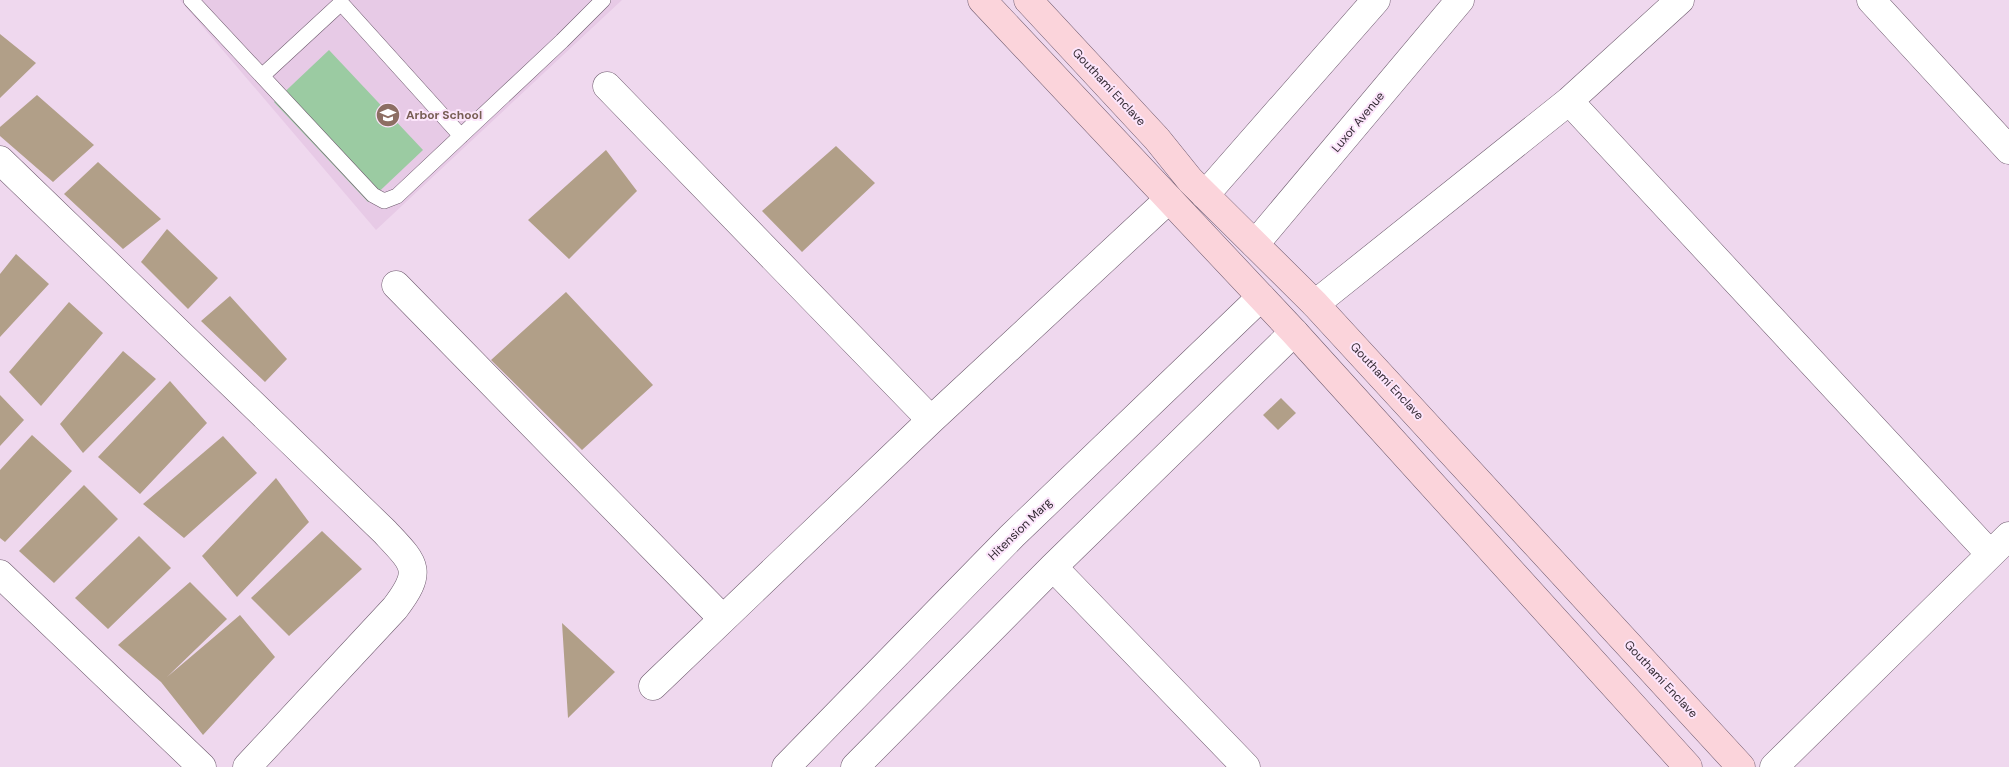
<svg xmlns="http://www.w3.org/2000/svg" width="2009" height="767" font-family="'DM Sans',sans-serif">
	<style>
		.built { fill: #e7cae6 }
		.green { fill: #9bcba2 }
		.building { fill: #b19f88 }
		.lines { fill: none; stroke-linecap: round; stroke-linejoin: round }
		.lane-casing { stroke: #6d5a6d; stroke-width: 16 }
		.street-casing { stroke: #6d5a6d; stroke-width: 29 }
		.secondary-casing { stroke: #6d5a6d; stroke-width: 29 }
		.lane { stroke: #fff; stroke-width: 15 }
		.street { stroke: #fff; stroke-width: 28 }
		.secondary { stroke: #fbd4db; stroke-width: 28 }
		.labels { text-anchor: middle; stroke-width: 4; stroke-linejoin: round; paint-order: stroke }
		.street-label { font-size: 12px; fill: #332a33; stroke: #fce5fb }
		.education-label { font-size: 12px; font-weight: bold; fill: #785e54; stroke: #fce5fb; text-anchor: start }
	</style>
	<rect width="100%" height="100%" fill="#efd8ee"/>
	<path class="built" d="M180 0H622L376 230Z"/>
	<path class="green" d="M329 50 423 150 368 202 274 102Z"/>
	<path class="building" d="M0 34 36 63 0 98Z
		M37 95 94 145 53 182 0 136V127Z
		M836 146 875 183 802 252 762 211Z
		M606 150 637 191 569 259 528 220Z
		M98 162 161 219 123 249 64 194Z
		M167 229 218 278 188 309 141 262Z
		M16 254 49 284 0 337V274Z
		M566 292 653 385 582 450 491 360Z
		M230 296 287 359 265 382 201 321Z
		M69 302 103 333 41 406 9 372Z
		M123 351 156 379 83 453 60 424Z
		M170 381 207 423 140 494 98 457Z
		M0 395 24 420 0 446Z
		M1281 398 1296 413 1278 430 1263 415Z
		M32 435 72 471 5 542 0 538V470Z
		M223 436 257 473 184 538 143 504Z
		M276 478 309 522 237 597 202 556Z
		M84 485 118 519 54 583 19 551Z
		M322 531 362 569 289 636 251 598Z
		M139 536 171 568 108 629 75 598Z
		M190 582 227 619 167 677 240 615 275 657 203 735 161 682 118 645Z
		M562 623 615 672 568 718Z"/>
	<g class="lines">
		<g class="lane-casing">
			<path id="lane" d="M191 0 373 195 384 201 397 196 562 41 603 0
				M262 76 341 3 461 136"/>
		</g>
		<g class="street-casing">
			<path id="street" d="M1871 0 2009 150
				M607 86 931 420
				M1569 101 1990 554
				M0 160 385 532C415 564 424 570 395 608L247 767
				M1205 195 1376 0
				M1255 244 1460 0
				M396 285 722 618
				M1315 304 1569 101 1680 0
				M1053 567 1246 767
				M0 574 202 767
				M653 686 931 420 1168 200
				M786 767 1012 536 1261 297
				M855 767 1053 567 1294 332
				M1774 767 2009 536"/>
		</g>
		<g class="secondary-casing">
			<path id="secondary" d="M982 0 1294 332 1688 767
				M1028 0 1157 139 1190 180 1315 304 1741 767"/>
		</g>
		<use href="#lane" class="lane"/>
		<use href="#street" class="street"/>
		<use href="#secondary" class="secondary"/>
	</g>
	<defs>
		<g id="school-disc" transform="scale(1.25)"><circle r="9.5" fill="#8d6e63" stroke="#fce5fb"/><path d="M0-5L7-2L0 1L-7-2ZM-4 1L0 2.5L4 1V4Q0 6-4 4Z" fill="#fff"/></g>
	</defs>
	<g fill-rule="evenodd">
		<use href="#school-disc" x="388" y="115"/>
	</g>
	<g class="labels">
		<g class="street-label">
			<text transform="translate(1109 87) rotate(47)" y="4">Gouthami Enclave</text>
			<text transform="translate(1358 122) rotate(-50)" y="4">Luxor Avenue</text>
			<text transform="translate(1387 381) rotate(47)" y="4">Gouthami Enclave</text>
			<text transform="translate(1020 529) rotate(-44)" y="4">Hitension Marg</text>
			<text transform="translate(1661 679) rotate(47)" y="4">Gouthami Enclave</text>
		</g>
		<g class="education-label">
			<text x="406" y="119">Arbor School</text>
		</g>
	</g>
</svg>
